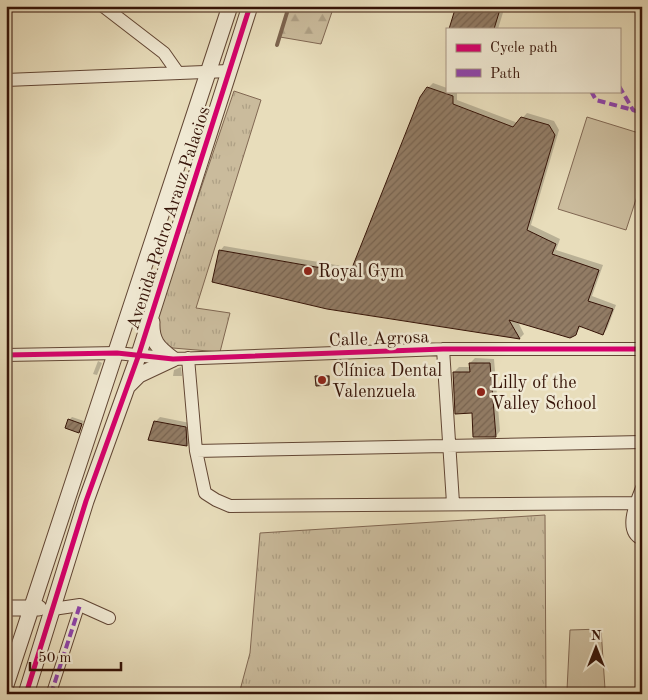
<svg xmlns="http://www.w3.org/2000/svg" width="648" height="700" font-family="'Old Standard TT',serif">
	<style>
		.grass { fill: url(#grass-tufts); stroke: #806752 }
		.forest { fill: url(#forest-firs); stroke: #806752 }
		.green { fill: #cabb9c; stroke: #806752 }
		.shadow { fill: #0003 }
		.lines { fill: none; stroke-linecap: round; stroke-linejoin: round }
		.stream { stroke: #7c634e; stroke-width: 4 }
		.building { fill: url(#building-hatch); stroke: #351307 }
		.pedestrian-casing { stroke: #624634; stroke-width: 11 }
		.minor-casing { stroke: #624634; stroke-width: 14 }
		.tertiary-casing { stroke: #624634; stroke-width: 17 }
		.pedestrian { stroke: #f0e9d3; stroke-width: 9 }
		.minor { stroke: #f0e9d3; stroke-width: 12 }
		.tertiary { stroke: #f0e9d3; stroke-width: 15 }
		.quiet { stroke: #8e44ad; stroke-width: 4; stroke-dasharray: 8 4; stroke-linecap: butt }
		.cycleway-casing { stroke: #f0e9d3; stroke-width: 8 }
		.cycleway { stroke: #d6006c; stroke-width: 5 }
		.poi-dot { fill: #8f2418; stroke: #f0e9d3; stroke-width: 2 }
		.labels { text-anchor: middle; stroke-width: 5; stroke-linejoin: round; paint-order: stroke }
		.street-label { font-size: 18px; fill: #351307; stroke: #f0e9d3 }
		.poi-label { font-size: 18px; fill: #351307; stroke: #f0e9d3; text-anchor: start }
	</style>
	<defs>
		<pattern id="grass-tufts" width="24" height="20" patternUnits="userSpaceOnUse" patternTransform="scale(1.25)"><rect width="24" height="20" fill="#cabb9c"/><path d="M3 7l-1-3M5 7V3M7 7l1-3M15 17l-1-3M17 17v-4M19 17l1-3" fill="none" stroke="#aea085"/></pattern>
		<pattern id="forest-firs" width="22" height="20" patternUnits="userSpaceOnUse" patternTransform="scale(1.25)"><rect width="22" height="20" fill="#cabb9c"/><path d="M5 1l3.5 6h-7zM16 11l3.5 6h-7z" fill="#aea085"/></pattern>
		<pattern id="building-hatch" width="6" height="6" patternUnits="userSpaceOnUse" patternTransform="scale(1.25)"><rect width="6" height="6" fill="#927c65"/><path d="M-1 1l2-2M0 6l6-6M5 7l2-2" fill="none" stroke="#786451"/></pattern>
	</defs>
	<rect width="100%" height="100%" fill="#e8ddbb"/>
	<filter id="stains"><feTurbulence type="fractalNoise" baseFrequency=".004" numOctaves="4"/><feColorMatrix values="0 0 0 0 .2 0 0 0 0 .09 0 0 0 0 .02 0 0 0 .5 -.17"/></filter>
	<radialGradient id="worn" r=".72"><stop offset=".6" stop-color="#630" stop-opacity="0"/><stop offset="1" stop-color="#630" stop-opacity=".3"/></radialGradient>
	<path class="grass" d="M234 91 261 100 196 308 230 313 220 352 173 348 162 342 157 318Z
		M545 515 546 694H239L250 653 260 533Z"/>
	<path class="forest" d="M290 6H334L321 44 280 37Z"/>
	<path class="green" d="M587 117 642 134V181L626 230 558 209Z
		M601 629 605 689 567 690 570 630Z"/>
	<path class="shadow" d="M457 6H505L498 29H451Z
		M433 83 447 88V91H457V100L518 123 527 113 554 121 559 130 531 225 560 239 556 250 603 265 592 296 616 305 607 329 603 334 582 326 575 334 517 320 524 334 520 338 327 308 220 251 224 246 354 268 428 88Z
		M475 358 494 359 500 431 496 436 473 412 454 372 459 367H471L470 363Z
		M98 361 102 363 97 375 93 374Z
		M181 367 182 376H173L174 370Z
		M317 375H330V383L329 384Z
		M72 417 84 421 79 431 69 420Z
		M160 417 190 423 192 441 187 445 150 439 155 422Z"/>
	<g class="lines">
		<path class="stream" d="M277 45 289 6"/>
	</g>
	<path class="building" d="M456 6H501L494 29H449Z
		M427 87 453 96V104L513 127 521 117 549 125 555 135 527 230 556 244 552 254 599 270 588 301 613 309 603 335 579 326 576 335 570 338 509 320 520 339 327 309 212 282 219 250 350 273 420 97Z
		M469 363H490L496 437H473L472 413 455 414 453 372H470Z
		M315 376H329V385L316 386Z
		M68 419 82 424 79 433 65 428Z
		M154 421 186 427 187 446 148 440Z"/>
	<g class="lines">
		<g class="pedestrian-casing">
			<path id="pedestrian" d="M51 694 80 605"/>
		</g>
		<g class="minor-casing">
			<path id="minor" d="M103 6 164 53 178 73
				M6 80 229 71
				M443 349 453 503
				M6 355 117 353 173 359 443 349H642
				M188 358 196 451 642 442
				M196 451 205 493 216 500 230 506 636 503
				M642 488C637 501 623 531 642 539
				M53 609 80 605 109 618"/>
		</g>
		<g class="tertiary-casing">
			<path id="tertiary" d="M152 322C151 341 158 348 173 359
				M128 386 139 375 173 359
				M6 608H39
				M6 685 230 6
				M26 694 86 501 138 357 250 6"/>
		</g>
		<use href="#pedestrian" class="pedestrian"/>
		<use href="#minor" class="minor"/>
		<use href="#tertiary" class="tertiary"/>
		<path class="quiet" d="M619 86 633 110 642 113
			M591 91 596 100 633 110
			M51 694 80 605"/>
		<g class="cycleway-casing">
			<path id="cycleway" d="M6 355 117 353 173 359 443 349H642
				M26 694 86 501 138 357 250 6"/>
		</g>
		<use href="#cycleway" class="cycleway"/>
	</g>
	<g class="poi-dot">
		<circle cx="308" cy="271" r="5"/>
		<circle cx="322" cy="380" r="5"/>
		<circle cx="481" cy="392" r="5"/>
	</g>
	<g class="labels">
		<g class="street-label">
			<text transform="translate(168 218) rotate(-72)" y="6">Avenida Pedro Arauz Palacios</text>
			<text transform="translate(379 338) rotate(-2)" y="6">Calle Agrosa</text>
		</g>
		<g class="poi-label">
			<text x="318" y="277">Royal Gym</text>
			<text x="332" y="376">Clínica Dental<tspan x="332" dy="21">Valenzuela</tspan></text>
			<text x="491" y="388">Lilly of the<tspan x="491" dy="21">Valley School</tspan></text>
		</g>
	</g>
	<rect width="648" height="700" fill="none" stroke="#e8ddbb" stroke-width="25"/>
	<rect x="8" y="8" width="633" height="685" fill="none" stroke="#351307" stroke-width="2.5"/>
	<rect x="12" y="12" width="623" height="675" fill="none" stroke="#351307"/>
	<rect x="446" y="28" width="175" height="65" fill="#f0e9d3" stroke="#a59381"/>
	<rect x="456" y="44" width="25" height="8" fill="#d6006c" stroke="#a59381"/>
	<text x="490" y="52" font-size="15" fill="#351307">Cycle path</text>
	<rect x="456" y="69" width="25" height="8" fill="#8e44ad" stroke="#a59381"/>
	<text x="490" y="78" font-size="15" fill="#351307">Path</text>
	<g transform="translate(596 648)" stroke="#f0e9d3" stroke-width="4" paint-order="stroke">
	<path d="M0-4L9 19L0 12L-9 19Z" fill="#351307"/>
	<text y="-8" font-size="14" font-weight="bold" text-anchor="middle" fill="#351307">N</text>
	</g>
	<path d="M30 662v8h91v-8" fill="none" stroke="#351307" stroke-width="2.5"/>
	<text x="38" y="662" font-size="15" fill="#351307" stroke="#f0e9d3" stroke-width="4" paint-order="stroke">50 m</text>
	<rect width="100%" height="100%" filter="url(#stains)"/>
	<rect width="100%" height="100%" fill="url(#worn)"/>
</svg>
